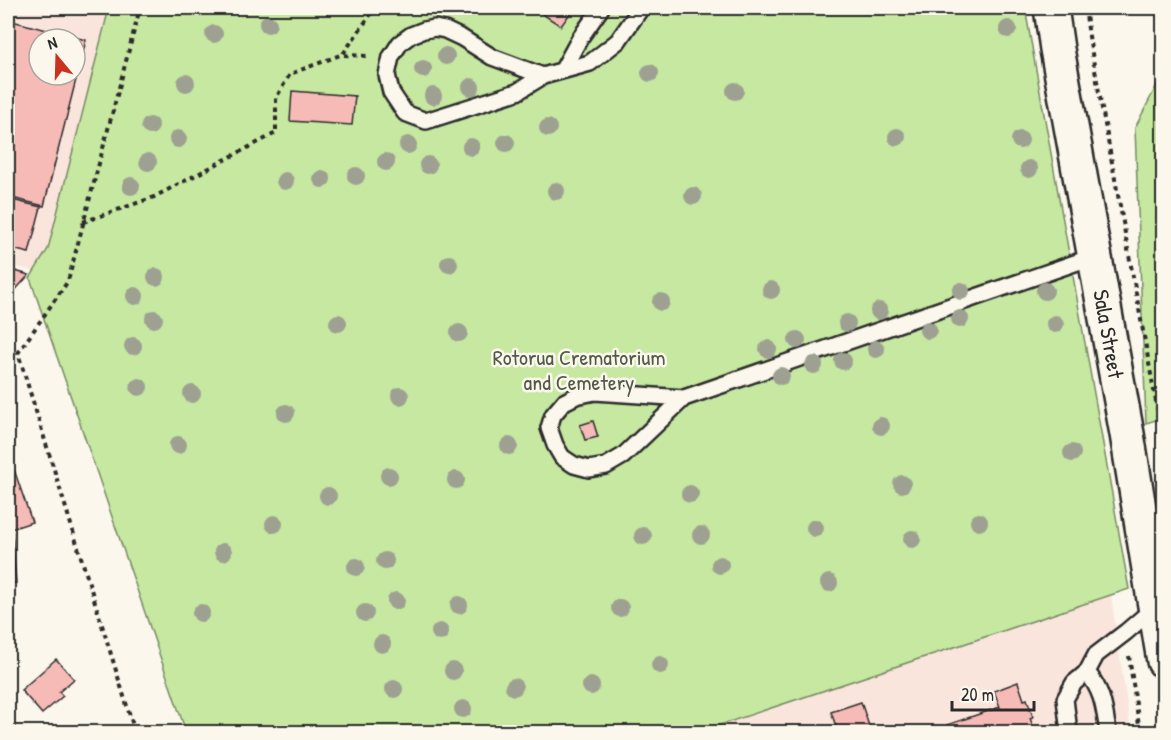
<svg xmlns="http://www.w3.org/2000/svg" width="1171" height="740" font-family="'Patrick Hand',sans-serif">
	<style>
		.built { fill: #fae5dc; fill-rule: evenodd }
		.green { fill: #c6e8a1; stroke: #788a66; stroke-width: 1.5 }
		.building { fill: #f7bbb7; stroke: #2b2b2b; stroke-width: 1.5; fill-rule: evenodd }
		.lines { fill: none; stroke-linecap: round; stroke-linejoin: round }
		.lane-casing { stroke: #2b2b2b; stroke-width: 20 }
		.highway-casing { stroke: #2b2b2b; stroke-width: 38 }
		.path { stroke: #2b2b2b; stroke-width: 4; stroke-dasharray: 4.5 4.5; stroke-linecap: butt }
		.lane { stroke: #fbf7ec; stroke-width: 15 }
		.highway { stroke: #fbf7ec; stroke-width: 33 }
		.tree { fill: #9ea192 }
		.labels { text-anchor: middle; stroke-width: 5; stroke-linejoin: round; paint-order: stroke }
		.street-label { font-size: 22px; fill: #2b2b2b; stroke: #fbf7ec }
		.park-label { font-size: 22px; fill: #525a48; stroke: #fbf7ec }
	</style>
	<rect width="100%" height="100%" fill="#fbf7ec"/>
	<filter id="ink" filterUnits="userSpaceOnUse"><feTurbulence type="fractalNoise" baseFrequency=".0167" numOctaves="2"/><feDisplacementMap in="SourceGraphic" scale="12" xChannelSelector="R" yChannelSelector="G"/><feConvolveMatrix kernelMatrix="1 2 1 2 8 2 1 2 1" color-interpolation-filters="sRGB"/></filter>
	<g filter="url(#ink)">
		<path class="built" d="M8 8H109L48 249 34 271 8 265ZM39 39H75V75H39Z
			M1111 595 1131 732H699Z"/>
		<path class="green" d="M109 8H1025L1129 589 699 732H186L30 278 48 249Z
			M1163 73V418L1146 423 1135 128Z"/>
		<path class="building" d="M533 8H574L561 26Z
			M8 20 86 40 44 206 8 197ZM39 39H75V75H39Z
			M292 91 355 96 352 125 290 121Z
			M8 199 41 207 29 253 8 248Z
			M8 269 29 275 10 296H8Z
			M593 421 598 437 585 440 580 425Z
			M8 452 32 522 8 530Z
			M12 532 16 583 8 584V533Z
			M56 659 74 679 59 692 63 696 42 714 21 690Z
			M1018 682 1024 700 1027 699 1033 717 1030 718 1035 732H950L947 725 1000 707 994 691Z
			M861 702 871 732H838L831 712Z
			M8 719 15 727 9 732H8Z"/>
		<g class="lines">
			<g class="lane-casing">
				<path id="lane" d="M562 71 580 38 601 8
					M543 76 492 57 462 38 445 30 435 28 424 30 411 35 400 43 391 57 387 75 391 92 405 113 426 121 517 92 543 76 590 63 618 41 641 8
					M684 398 595 392 576 396 564 402 553 415 549 428 555 445 562 457 574 465 589 469 606 466 623 456 684 398 1095 256
					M1087 672C1103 692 1104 707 1108 732
					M1069 732 1065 699 1074 683 1087 672 1096 655 1126 632 1154 608"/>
			</g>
			<g class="highway-casing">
				<path id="highway" d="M1051 8 1057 49 1127 434 1164 661"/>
			</g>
			<path class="path" d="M1018 8 1019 16
				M1085 8 1090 43 1164 445
				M344 55 369 56
				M83 222 154 197 276 133V98L290 74 343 54 375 8
				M1129 656 1140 732
				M135 732 18 353 68 281 140 8"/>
			<use href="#lane" class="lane"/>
			<use href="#highway" class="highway"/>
		</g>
		<g class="tree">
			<circle cx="268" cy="24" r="9"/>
			<circle cx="1008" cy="29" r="9"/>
			<circle cx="214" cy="34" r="9"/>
			<circle cx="446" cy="56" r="9"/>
			<circle cx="423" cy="69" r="9"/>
			<circle cx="650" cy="73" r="9"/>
			<circle cx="186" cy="83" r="9"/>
			<circle cx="471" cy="87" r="9"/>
			<circle cx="735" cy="91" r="9"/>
			<circle cx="433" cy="96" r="9"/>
			<circle cx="150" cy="126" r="9"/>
			<circle cx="548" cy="128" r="9"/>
			<circle cx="897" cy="137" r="9"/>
			<circle cx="178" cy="139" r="9"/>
			<circle cx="1020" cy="140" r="9"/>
			<circle cx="506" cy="143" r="9"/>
			<circle cx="408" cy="145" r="9"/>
			<circle cx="471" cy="147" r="9"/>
			<circle cx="148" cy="162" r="9"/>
			<circle cx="386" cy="162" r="9"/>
			<circle cx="428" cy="165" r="9"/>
			<circle cx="1029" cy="169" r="9"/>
			<circle cx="356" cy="176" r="9"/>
			<circle cx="322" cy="179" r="9"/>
			<circle cx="285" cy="181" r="9"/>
			<circle cx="131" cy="186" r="9"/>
			<circle cx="556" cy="191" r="9"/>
			<circle cx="693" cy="196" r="9"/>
			<circle cx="449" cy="264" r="9"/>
			<circle cx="156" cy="277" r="9"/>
			<circle cx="771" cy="290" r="9"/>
			<circle cx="961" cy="291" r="9"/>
			<circle cx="1045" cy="291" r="9"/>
			<circle cx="135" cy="296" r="9"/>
			<circle cx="661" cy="302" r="9"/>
			<circle cx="879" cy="311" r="9"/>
			<circle cx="154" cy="319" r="9"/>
			<circle cx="960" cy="319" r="9"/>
			<circle cx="338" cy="323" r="9"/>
			<circle cx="847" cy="323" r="9"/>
			<circle cx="1055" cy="324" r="9"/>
			<circle cx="928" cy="330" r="9"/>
			<circle cx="459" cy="333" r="9"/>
			<circle cx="797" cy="340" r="9"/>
			<circle cx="133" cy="346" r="9"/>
			<circle cx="768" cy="349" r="9"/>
			<circle cx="876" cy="349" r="9"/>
			<circle cx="843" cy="361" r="9"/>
			<circle cx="814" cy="365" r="9"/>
			<circle cx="781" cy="376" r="9"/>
			<circle cx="139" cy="387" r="9"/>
			<circle cx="192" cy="394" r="9"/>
			<circle cx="400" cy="396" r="9"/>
			<circle cx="286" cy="413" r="9"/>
			<circle cx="881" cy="426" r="9"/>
			<circle cx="178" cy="445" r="9"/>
			<circle cx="509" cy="446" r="9"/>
			<circle cx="1072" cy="453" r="9"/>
			<circle cx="389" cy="476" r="9"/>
			<circle cx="456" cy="480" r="9"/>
			<circle cx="902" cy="484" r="9"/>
			<circle cx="690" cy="494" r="9"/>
			<circle cx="328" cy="496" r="9"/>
			<circle cx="979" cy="522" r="9"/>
			<circle cx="274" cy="524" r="9"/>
			<circle cx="815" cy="528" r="9"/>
			<circle cx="701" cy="535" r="9"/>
			<circle cx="643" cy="536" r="9"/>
			<circle cx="912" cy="539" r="9"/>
			<circle cx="223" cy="552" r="9"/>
			<circle cx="385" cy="561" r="9"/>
			<circle cx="720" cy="565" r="9"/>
			<circle cx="356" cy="567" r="9"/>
			<circle cx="829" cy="583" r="9"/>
			<circle cx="396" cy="601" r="9"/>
			<circle cx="459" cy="605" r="9"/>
			<circle cx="620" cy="608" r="9"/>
			<circle cx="201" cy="613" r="9"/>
			<circle cx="365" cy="613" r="9"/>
			<circle cx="440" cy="632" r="9"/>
			<circle cx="382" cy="644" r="9"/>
			<circle cx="660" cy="665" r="9"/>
			<circle cx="453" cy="671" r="9"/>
			<circle cx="591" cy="686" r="9"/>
			<circle cx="514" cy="687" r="9"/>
			<circle cx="394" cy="689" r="9"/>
			<circle cx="463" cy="709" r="9"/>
		</g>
	</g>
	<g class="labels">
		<g class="street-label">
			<text transform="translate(1109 334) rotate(80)" y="8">Sala Street</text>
		</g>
		<g class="park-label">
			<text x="579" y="365">Rotorua Crematorium<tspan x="579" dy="25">and Cemetery</tspan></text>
		</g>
	</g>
	<rect width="1171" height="740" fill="none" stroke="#fbf7ec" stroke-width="30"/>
	<rect x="15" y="15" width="1141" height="710" fill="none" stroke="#2b2b2b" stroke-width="2" filter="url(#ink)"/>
	<g transform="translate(57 57) rotate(341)"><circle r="28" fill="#fbf7ec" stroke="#a8a59f" stroke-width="1.5"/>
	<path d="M0-4.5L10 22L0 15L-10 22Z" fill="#c8321e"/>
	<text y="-9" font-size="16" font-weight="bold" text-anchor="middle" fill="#2b2b2b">N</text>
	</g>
	<path d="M952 701v9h82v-9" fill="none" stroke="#2b2b2b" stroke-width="3"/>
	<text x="961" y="701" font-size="18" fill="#2b2b2b" stroke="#fbf7ec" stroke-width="4.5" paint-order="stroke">20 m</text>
</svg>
